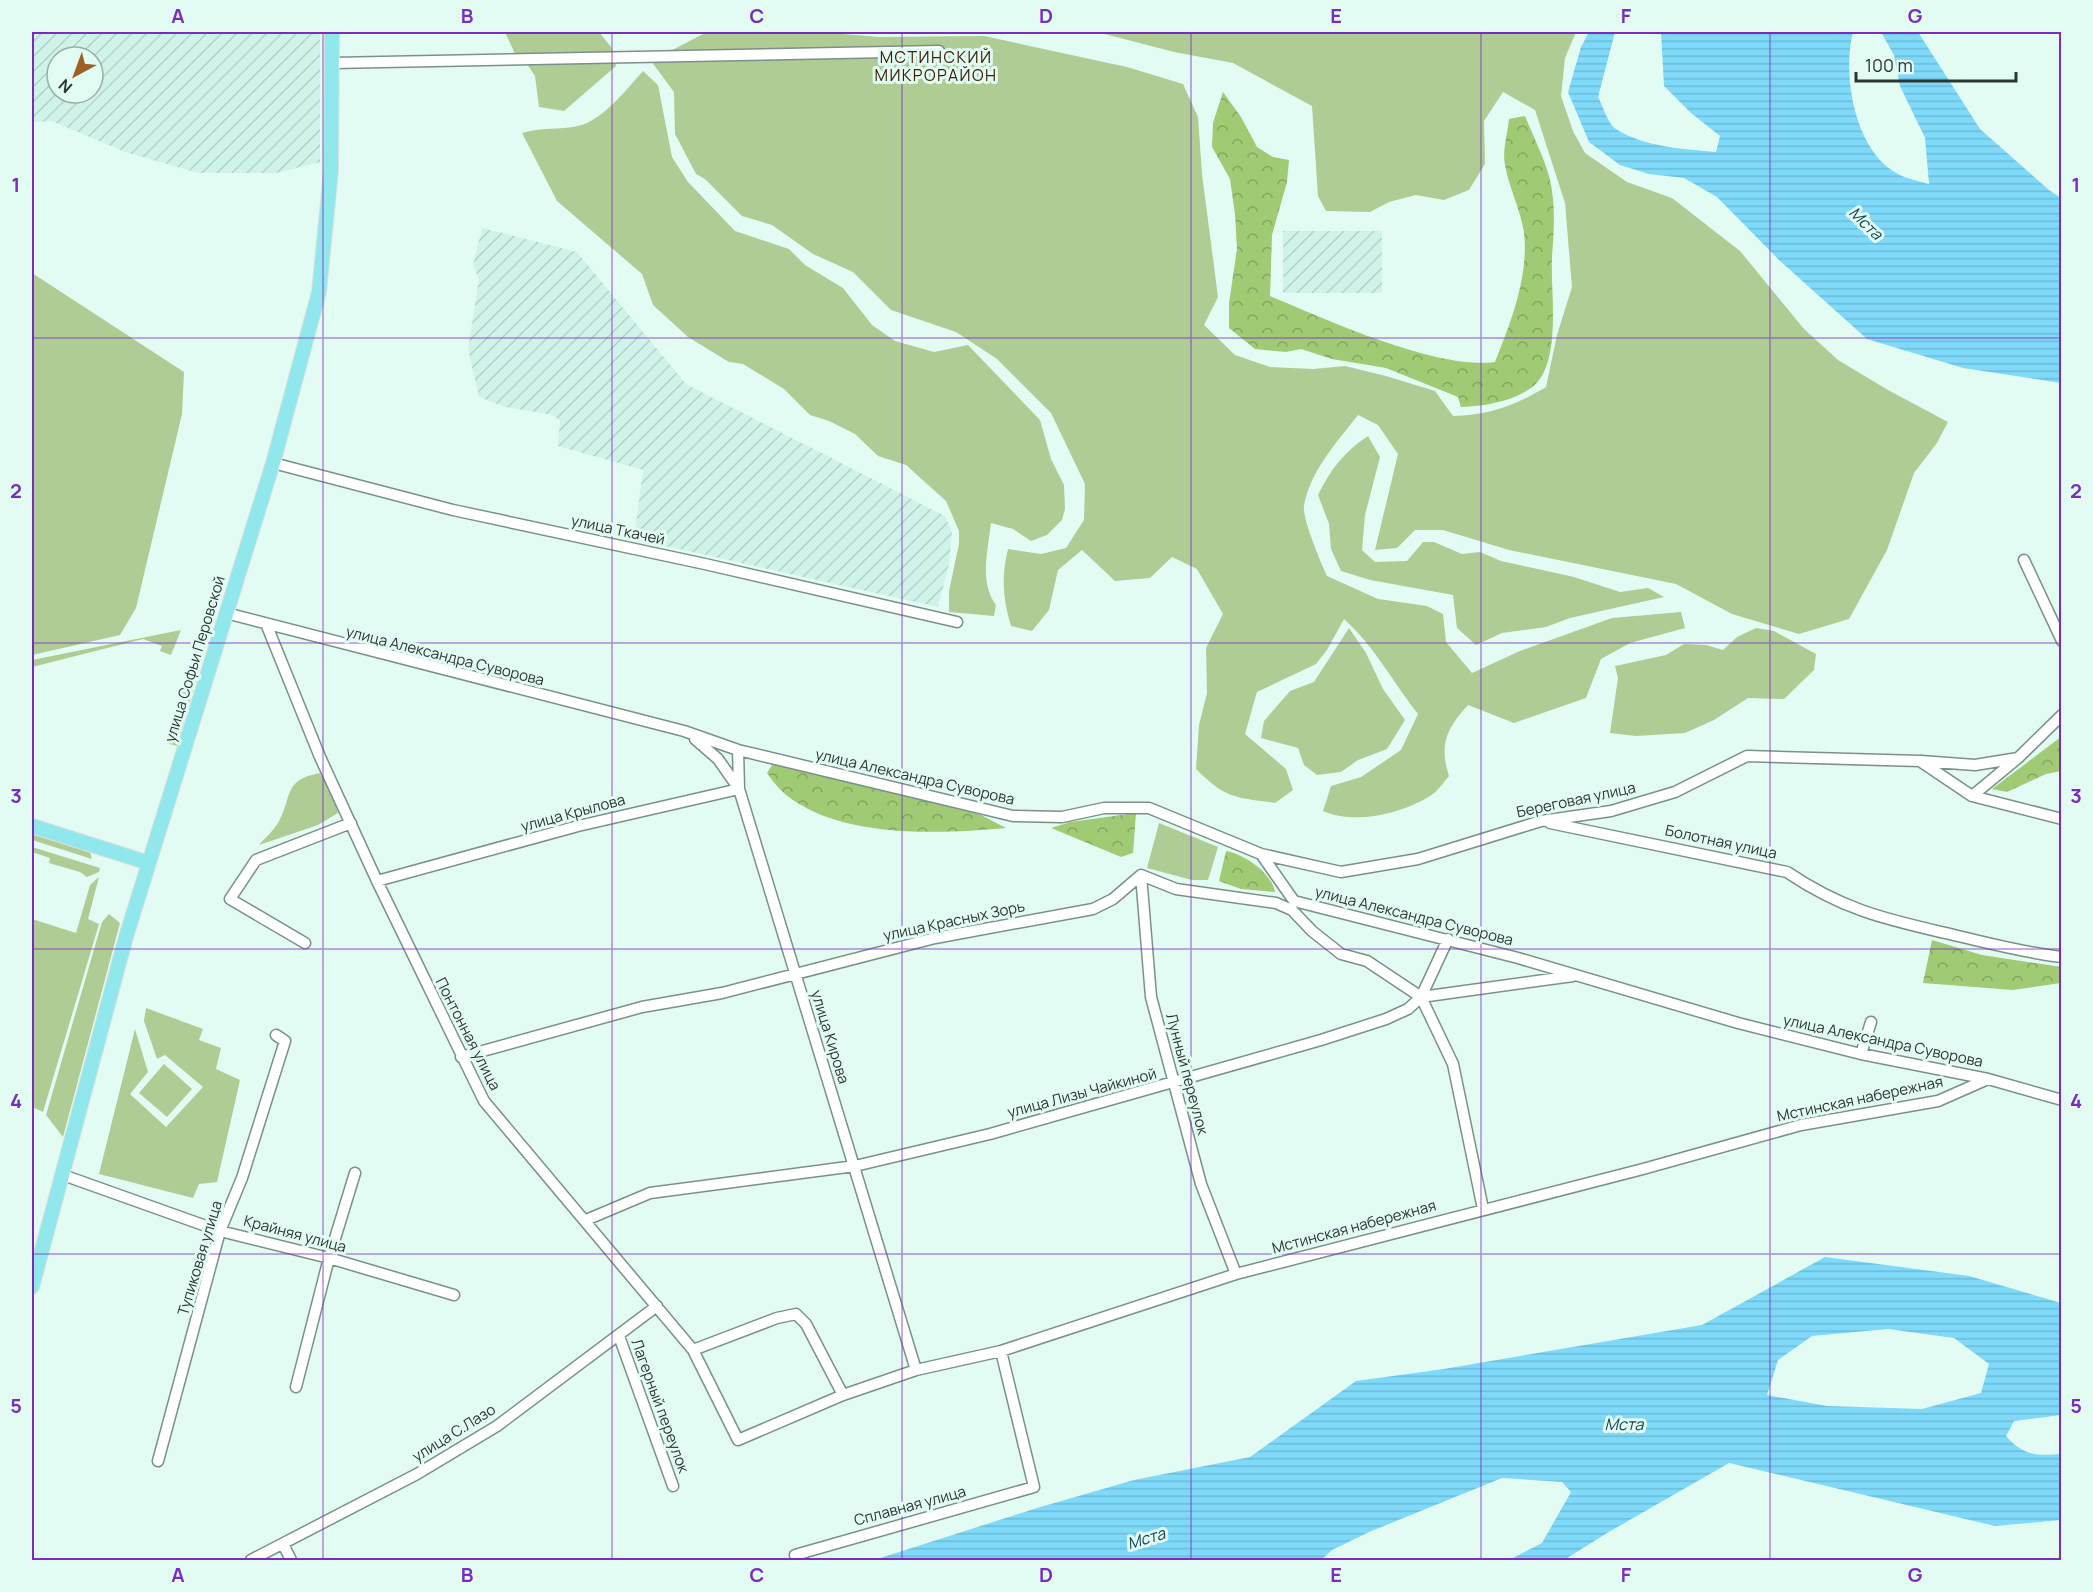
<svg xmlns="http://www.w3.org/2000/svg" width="2093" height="1592" font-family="Manrope,sans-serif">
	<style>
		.industrial { fill: url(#industrial-furrows); fill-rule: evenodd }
		.grass { fill: #afcc94 }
		.forest { fill: url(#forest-crowns) }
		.water { fill: url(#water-rules); fill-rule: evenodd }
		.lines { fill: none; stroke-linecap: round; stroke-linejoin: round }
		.minor-casing { stroke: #79918a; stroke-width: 13 }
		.major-casing { stroke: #dddfde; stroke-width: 16 }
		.minor { stroke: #fff; stroke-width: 10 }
		.major { stroke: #91e8ec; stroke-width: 14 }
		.grid { fill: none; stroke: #7b2cbf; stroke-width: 1.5; stroke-opacity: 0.55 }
		.labels { text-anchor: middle; stroke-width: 6; stroke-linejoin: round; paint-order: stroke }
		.street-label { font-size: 15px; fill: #2c3633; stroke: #e2fcf4 }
		.neighbourhood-label { font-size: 16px; letter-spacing: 1.5px; fill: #3e2105; stroke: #e2fcf4 }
		.water-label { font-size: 16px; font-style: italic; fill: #104657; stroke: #e2fcf4 }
		.neatline { fill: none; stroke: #7b2cbf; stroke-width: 2 }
		.grid-label { font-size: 20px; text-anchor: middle; font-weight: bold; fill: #7b2cbf }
	</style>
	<defs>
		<pattern id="industrial-furrows" width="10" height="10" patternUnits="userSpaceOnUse" patternTransform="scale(1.5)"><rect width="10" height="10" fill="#d0f3e9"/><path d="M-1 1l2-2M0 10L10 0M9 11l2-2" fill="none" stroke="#b3d1c8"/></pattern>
		<pattern id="forest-crowns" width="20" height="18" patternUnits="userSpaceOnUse" patternTransform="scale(1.5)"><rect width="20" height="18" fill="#a0ca74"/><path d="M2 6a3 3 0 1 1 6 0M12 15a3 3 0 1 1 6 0" fill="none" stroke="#83a560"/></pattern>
		<pattern id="water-rules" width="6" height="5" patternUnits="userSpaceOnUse" patternTransform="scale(1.5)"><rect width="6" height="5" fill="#7fd9f9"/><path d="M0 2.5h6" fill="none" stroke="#6ebbd6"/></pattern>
	</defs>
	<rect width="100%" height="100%" fill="#e2fcf4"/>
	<path class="industrial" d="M32 32H320V162L277 173H198L125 152 52 121 32 122ZM57 57H93V93H57Z
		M482 228 577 252 686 384 945 516 952 532 949 564 938 607 634 539 643 470 558 446 560 421 553 415 505 407 479 397 468 349 479 279 473 265Z
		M1283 231H1382V293H1283Z"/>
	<path class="grass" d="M505 32H599L611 47 616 66 564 111 539 107 535 76 527 64 515 54Z
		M707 32H818L879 37 984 36 1127 67 1183 84 1198 117 1202 174 1218 297 1204 325 1235 355 1270 367 1313 369 1345 366 1386 376 1435 391 1453 416C1489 415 1516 405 1546 387L1557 335 1572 287 1565 203 1535 110 1503 92 1484 121 1485 164 1469 190 1444 200 1416 195 1389 202 1370 212 1326 211 1318 196 1312 106 1233 63 1174 52 1097 32H1576L1565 58 1561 96 1573 131 1585 153 1627 182 1672 198 1740 251 1804 329 1838 360 1888 390 1948 422 1937 443 1914 473 1887 550 1849 619 1799 634 1732 614 1676 584 1509 550 1443 530H1415L1397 548 1375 550 1398 454 1378 425 1358 415C1337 442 1310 471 1304 506 1302 518 1321 563 1327 576L1378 599 1427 606 1443 614 1446 642 1472 673 1520 651 1612 618 1681 612 1685 628 1630 643 1601 659 1586 698 1514 723 1468 705C1446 729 1439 745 1449 776 1444 782 1437 792 1430 796 1401 814 1354 825 1323 811L1331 786 1361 777 1401 750 1418 714C1393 682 1374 646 1344 619L1327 650 1316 664 1257 692 1245 734 1286 769 1293 790 1275 803C1234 797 1226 799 1196 769L1199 725 1207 693 1206 648 1223 614 1197 569 1172 557 1150 578 1115 581 1082 550 1058 570 1049 610 1032 631 1011 626C1003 599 1001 577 1008 549L1041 554 1066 548 1084 520 1085 484 1051 413 997 359 956 332 891 310 853 272 813 254 772 225 742 216 705 179 696 174 675 134 674 92 651 61Z
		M643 71 658 85 672 157 688 182 735 231 789 249 805 265 843 288 872 325 895 341 934 352 968 345 1040 420 1051 459 1064 485 1065 509 1062 520 1047 535 1031 541 1013 529 991 523C988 550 979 582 996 605L994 616 949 612V591L959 544V531L946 501 906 465 878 456 855 434 829 421 810 415 784 389 743 364 729 362 688 337 653 305 642 274 557 201 522 133C541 127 559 130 578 126 602 121 627 89 643 71Z
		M32 273 184 372 182 414 136 608 120 635 32 655Z
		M1368 436 1380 457 1365 515 1362 550 1375 562 1407 561 1423 542H1434L1462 554 1480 552 1501 561 1574 577 1620 592 1648 588 1664 597 1570 618 1546 627 1502 633 1476 645 1457 628 1453 595 1370 580 1341 571 1331 549 1329 524 1318 495C1330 470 1345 451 1368 436Z
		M1349 628 1366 653 1383 689 1405 720 1387 749 1358 760 1341 772 1317 775 1304 765 1298 748 1261 738 1264 721 1290 691 1314 682Z
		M1756 628 1774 631 1816 654 1814 670 1784 699 1748 698 1714 720 1685 733 1636 736 1610 733 1618 678 1615 666 1666 655 1684 644 1706 645 1723 650 1737 637Z
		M181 630 171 655 160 651 162 646 143 639 32 667V660Z
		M198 640 206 646 177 746 166 743Z
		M320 773 334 798 338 813 318 825 259 845C265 838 273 831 278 823 293 797 282 780 320 773Z
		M1159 823 1218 847 1208 880H1192L1147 868Z
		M32 833 90 852 92 859 32 840Z
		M32 847 100 868 99 872 87 877 80 872 49 863 50 858 32 852Z
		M99 877 88 919 99 924 43 1112 32 1107V919L76 933 90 885Z
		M109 914 120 923 63 1137 46 1115 102 922Z
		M146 1008 203 1029 199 1040 221 1048 216 1069 240 1080 217 1182 199 1184 193 1198 99 1174 135 1029 148 1072 130 1094 166 1127 203 1087 165 1055 157 1059 144 1021Z
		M164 1064 192 1089 167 1117 139 1093Z"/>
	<path class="forest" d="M1223 92 1241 117 1257 147 1273 157 1289 160 1287 182 1272 235 1270 296C1327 320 1437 370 1495 362 1511 322 1529 276 1524 232 1520 208 1509 188 1505 165 1502 151 1508 132 1509 119L1525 116C1533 136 1543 155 1549 176 1556 202 1554 230 1552 257 1550 291 1563 365 1531 388 1511 402 1484 406 1461 407L1458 397 1386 368 1332 359 1301 349 1286 352 1255 349 1229 328V303L1237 249 1235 214 1230 179 1212 147 1213 123Z
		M2061 737V771L2046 774 2007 792 1992 789Z
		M774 762 981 815 1006 828C939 834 840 839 785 794 778 788 772 780 767 773Z
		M1136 813 1133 853 1121 857 1051 828 1070 822Z
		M1226 851C1244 854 1272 873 1275 892L1241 889 1219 881Z
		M1932 940 1982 955 2061 967V983L2013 990 1923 983Z"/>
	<path class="water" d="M1589 32H1615L1598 97C1603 106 1608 124 1616 129 1643 147 1685 149 1716 152L1720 136 1691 113 1664 86 1661 32H1853C1842 74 1854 151 1898 174 1907 179 1919 181 1929 184L1925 138 1900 86 1894 55 1881 32H1918L1980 129 2049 190 2061 198V383L1963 368 1867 339 1779 260 1717 197 1684 178 1649 174 1620 165 1589 142 1568 92 1581 47Z
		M1825 1257 1969 1276 2061 1303V1415L2014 1421 2006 1436C2023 1456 2038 1456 2061 1454V1520L1995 1526 1729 1463 1607 1533 1564 1560H1509L1542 1543 1571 1492 1562 1482 1502 1478 1369 1532 1332 1550 1321 1560H874L1037 1508 1134 1480 1250 1457 1356 1381 1444 1369 1702 1325ZM1888 1329 1954 1338 1989 1364 1981 1393 1922 1409 1827 1406 1767 1395 1778 1360 1812 1336Z"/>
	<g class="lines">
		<g class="minor-casing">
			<path id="minor" d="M332 63 939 51
				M273 463 453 510 705 564 957 622
				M2024 560 2062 641
				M226 613 684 731 738 750 1013 816 1062 817 1104 808H1149L1261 854 1294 901 1518 958 1738 1023 1861 1054 1988 1079 2062 1100
				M267 626 320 757 377 881 484 1101 693 1350 738 1440 843 1395 916 1370 1001 1351 1236 1274 1643 1169 1801 1125 1938 1101 1988 1079
				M695 739 718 759 739 789 916 1370
				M1921 761 1975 765 2018 758 2062 715
				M1972 796 2018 758
				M1550 823 1787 872C1846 912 1890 920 1958 936 1992 944 2026 953 2062 957
				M1261 854 1341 872 1418 859 1541 821 1611 811 1675 792 1747 756 1920 761 1972 796 2062 819
				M1141 875 1151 997 1201 1184 1236 1274
				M377 881 578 826 739 789 738 750
				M1448 939 1421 997 1453 1064 1483 1209
				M305 943 230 899 256 860 351 823
				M1861 1054 1871 1022
				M461 1057 642 1007 722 993 935 938 1093 909 1113 899 1141 875 1176 889 1276 903 1292 910 1312 931 1341 954 1367 961 1421 997
				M63 1175 220 1231 329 1258 454 1295
				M586 1220 650 1193 855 1166 990 1134 1321 1040 1386 1019 1408 1009 1421 997 1573 976
				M619 1336 673 1486
				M693 1350 777 1318 796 1314 806 1324 843 1395
				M296 1387 329 1258 355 1173
				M158 1461 220 1231 242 1178 285 1041 276 1035
				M283 1544 291 1560
				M795 1555 1034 1487 1001 1351
				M251 1560 417 1474 497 1426 657 1306"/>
		</g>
		<g class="major-casing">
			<path id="major" d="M32 826 149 863
				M32 1287 126 937 273 463 319 292 331 171 332 32"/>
		</g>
		<use href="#minor" class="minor"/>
		<use href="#major" class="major"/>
	</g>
	<path class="grid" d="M323 32V1560M612 32V1560M902 32V1560M1191 32V1560M1481 32V1560M1770 32V1560M32 338H2062M32 643H2062M32 949H2062M32 1254H2062"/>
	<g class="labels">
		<g class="street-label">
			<text transform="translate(618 530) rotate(12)" y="5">улица Ткачей</text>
			<text transform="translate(445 656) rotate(14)" y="5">улица Александра Суворова</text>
			<text transform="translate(195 659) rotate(-73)" y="5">улица Софьи Перовской</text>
			<text transform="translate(915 777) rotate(13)" y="5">улица Александра Суворова</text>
			<text transform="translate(1576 800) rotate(-12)" y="5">Береговая улица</text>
			<text transform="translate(573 813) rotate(-15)" y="5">улица Крылова</text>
			<text transform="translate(1721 842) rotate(12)" y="5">Болотная улица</text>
			<text transform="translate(1414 916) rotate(14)" y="5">улица Александра Суворова</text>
			<text transform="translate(954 921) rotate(-12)" y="5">улица Красных Зорь</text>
			<text transform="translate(468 1034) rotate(63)" y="5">Понтонная улица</text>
			<text transform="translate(830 1037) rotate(73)" y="5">улица Кирова</text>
			<text transform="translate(1883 1041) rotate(12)" y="5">улица Александра Суворова</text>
			<text transform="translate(1187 1074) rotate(75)" y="5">Лунный переулок</text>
			<text transform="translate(1082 1093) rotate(-15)" y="5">улица Лизы Чайкиной</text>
			<text transform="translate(1860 1099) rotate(-12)" y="5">Мстинская набережная</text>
			<text transform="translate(1354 1227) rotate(-15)" y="5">Мстинская набережная</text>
			<text transform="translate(295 1234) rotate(15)" y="5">Крайняя улица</text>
			<text transform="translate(200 1258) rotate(-73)" y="5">Тупиковая улица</text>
			<text transform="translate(660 1406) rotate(70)" y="5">Лагерный переулок</text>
			<text transform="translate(454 1433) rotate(-32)" y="5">улица С.Лазо</text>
			<text transform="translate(910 1506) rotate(-15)" y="5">Сплавная улица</text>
		</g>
		<g class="neighbourhood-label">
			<text x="936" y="63">МСТИНСКИЙ<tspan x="936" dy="18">МИКРОРАЙОН</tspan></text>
		</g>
		<g class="water-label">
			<text transform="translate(1866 223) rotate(44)" y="6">Мста</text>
			<text x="1624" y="1430">Мста</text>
			<text transform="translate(1146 1538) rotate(-17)" y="6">Мста</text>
		</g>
	</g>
	<rect width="2093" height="1592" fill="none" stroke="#e2fcf4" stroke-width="66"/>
	<g transform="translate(75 75) rotate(221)"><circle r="28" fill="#e2fcf4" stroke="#99ada7" stroke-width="1.5"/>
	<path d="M0-4.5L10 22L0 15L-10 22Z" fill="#9d6025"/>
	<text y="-9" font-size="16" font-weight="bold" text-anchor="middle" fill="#2c3633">N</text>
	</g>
	<path d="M1856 72v9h160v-9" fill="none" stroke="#2c3633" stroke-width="3"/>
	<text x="1865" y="72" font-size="18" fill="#2c3633" stroke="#e2fcf4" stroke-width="4.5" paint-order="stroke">100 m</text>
	<rect x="33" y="33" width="2027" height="1526" class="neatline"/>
	<g class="grid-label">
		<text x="178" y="23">A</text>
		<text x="467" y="23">B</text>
		<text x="757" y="23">C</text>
		<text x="1046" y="23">D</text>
		<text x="1336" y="23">E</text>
		<text x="1626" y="23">F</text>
		<text x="1915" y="23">G</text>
		<text x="16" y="192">1</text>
		<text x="2076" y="192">1</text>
		<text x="16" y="498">2</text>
		<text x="2076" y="498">2</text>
		<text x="16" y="803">3</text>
		<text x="2076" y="803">3</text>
		<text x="16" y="1108">4</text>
		<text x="2076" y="1108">4</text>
		<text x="16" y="1413">5</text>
		<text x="2076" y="1413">5</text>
		<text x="178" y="1582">A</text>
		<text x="467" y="1582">B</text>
		<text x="757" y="1582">C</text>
		<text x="1046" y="1582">D</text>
		<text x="1336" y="1582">E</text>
		<text x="1626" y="1582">F</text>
		<text x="1915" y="1582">G</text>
	</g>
</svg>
